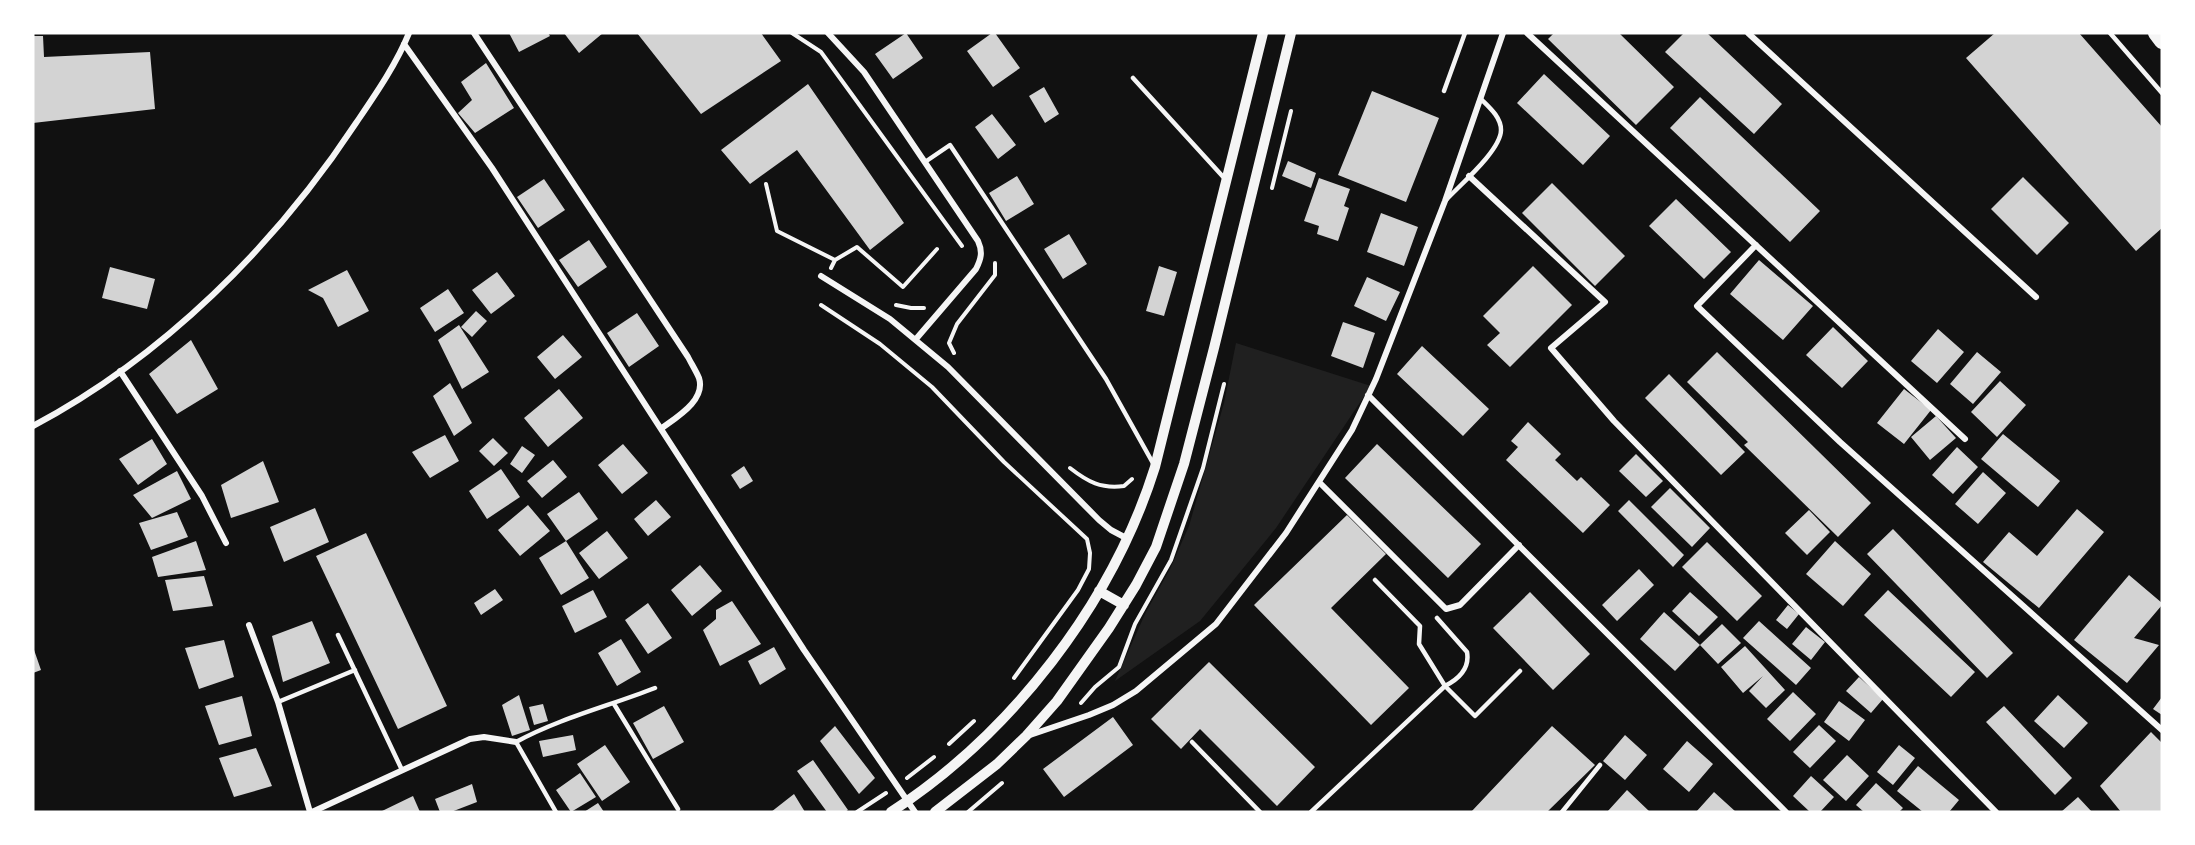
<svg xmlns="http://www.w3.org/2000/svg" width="2195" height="845" font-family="Arial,sans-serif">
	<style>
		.green { fill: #202020 }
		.building { fill: #d3d3d3 }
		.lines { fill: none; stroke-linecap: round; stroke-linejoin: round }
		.path { stroke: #f5f5f5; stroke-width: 4 }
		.service { stroke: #f5f5f5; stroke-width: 4.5 }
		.minor { stroke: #f5f5f5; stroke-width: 6 }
		.tertiary { stroke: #f5f5f5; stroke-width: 10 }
		.trunk { stroke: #f5f5f5; stroke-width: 16 }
	</style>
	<rect width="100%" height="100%" fill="#111"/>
	<path class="green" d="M1236 343 1371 386 1276 528 1200 621 1115 681 1146 612 1170 569 1189 526 1224 403Z"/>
	<path class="building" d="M509 33H548L550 36 519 52Z
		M564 33H603L579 53Z
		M637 33H761L781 61 701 114Z
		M906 33 923 58 893 79 875 54Z
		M992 33H995L1020 68 993 87 967 51Z
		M1554 33H1619L1674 87 1636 125 1548 39Z
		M1684 33H1707L1782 104 1754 134 1665 52Z
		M1995 33H2079L2162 127V228L2136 251 1966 58Z
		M33 36H43L44 57 150 52 155 109 33 123Z
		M486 63 514 108 475 133 458 113 472 100 461 82Z
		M1544 74 1610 136 1583 165 1517 103Z
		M808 84 904 223 870 250 797 150 750 184 721 150Z
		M1044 87 1059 114 1045 123 1029 96Z
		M1372 91 1439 118 1406 202 1338 175Z
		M1700 97 1820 211 1790 242 1670 128Z
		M992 114 1016 145 998 159 975 127Z
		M1288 161 1316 173 1311 188 1282 176Z
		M1017 176 1034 204 1006 221 989 193Z
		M2023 177 2069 223 2037 255 1991 209Z
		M1319 178 1350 189 1344 206 1349 208 1338 241 1317 234 1319 226 1304 221Z
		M544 179 565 210 538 228 517 197Z
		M1552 183 1625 256 1595 286 1522 213Z
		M1676 199 1731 252 1704 279 1649 226Z
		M1381 213 1418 227 1404 266 1367 252Z
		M1069 234 1087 264 1063 279 1044 249Z
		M589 240 607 267 578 287 559 260Z
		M1759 260 1813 306 1783 340 1730 294Z
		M1159 266 1177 272 1164 316 1146 311Z
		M1533 266 1572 305 1510 367 1487 345 1500 333 1483 316Z
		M110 267 155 279 147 309 102 298Z
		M347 270 369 311 338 327 323 298 308 290Z
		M497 272 515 296 491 314 472 290Z
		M1367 277 1400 292 1386 321 1354 306Z
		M448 289 464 313 435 332 420 308Z
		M476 311 487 321 472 337 461 327Z
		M637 313 659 346 629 367 607 333Z
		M1343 322 1375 333 1363 368 1331 356Z
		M459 325 489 372 462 389 438 340Z
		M1833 327 1868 361 1842 388 1806 355Z
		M1938 329 1964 352 1937 383 1911 361Z
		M563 335 582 357 555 379 537 357Z
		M191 340 218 389 177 414 149 374Z
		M1422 346 1489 409 1463 436 1397 374Z
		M1717 352 1871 503 1838 537 1744 445 1748 442 1687 382Z
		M1977 352 2001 372 1973 404 1950 384Z
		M1669 374 1745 452 1721 475 1645 398Z
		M2000 381 2026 405 1997 437 1971 412Z
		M450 383 472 423 454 436 433 396Z
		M559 389 583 418 548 447 524 418Z
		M1904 389 1931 410 1904 444 1877 423Z
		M1936 416 1956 438 1930 460 1911 437Z
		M1528 422 1561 454 1555 460 1577 481 1581 477 1610 505 1583 533 1506 460 1518 447 1511 441Z
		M2003 434 2060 481 2038 507 1981 459Z
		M445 435 459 461 430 478 412 452Z
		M493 438 508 453 494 466 479 451Z
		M152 439 167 464 138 485 119 459Z
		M623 444 648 473 622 494 598 465Z
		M1377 444 1481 544 1448 578 1345 478Z
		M522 446 535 455 522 473 510 464Z
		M1957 447 1978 467 1953 494 1932 475Z
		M1636 454 1663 481 1646 497 1619 471Z
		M553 460 567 477 542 498 527 481Z
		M263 461 279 502 231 518 221 485Z
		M744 466 753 481 740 489 731 475Z
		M501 469 520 497 487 519 469 491Z
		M177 471 191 499 152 518 133 495Z
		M1983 472 2006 493 1978 524 1955 504Z
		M1670 488 1710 528 1692 547 1651 507Z
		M579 492 598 519 566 541 547 514Z
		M656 500 671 517 648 536 634 519Z
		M1629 500 1684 555 1673 567 1618 511Z
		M528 505 550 531 520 556 498 530Z
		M315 508 329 542 284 562 270 527Z
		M2077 509 2104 532 2039 608 1983 562 2009 532 2037 556Z
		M1809 510 1830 532 1807 555 1785 533Z
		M177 512 188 537 151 550 139 523Z
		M1347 515 1386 554 1331 608 1409 688 1371 725 1254 605Z
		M1893 529 2013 653 1987 678 1867 554Z
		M607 531 628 558 599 579 579 553Z
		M366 533 447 706 398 729 316 556Z
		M196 541 206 570 158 577 152 557Z
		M566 541 589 578 561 595 539 558Z
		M1835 541 1871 574 1843 606 1806 574Z
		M1707 542 1762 596 1737 621 1682 567Z
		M700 565 722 591 692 616 671 590Z
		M1639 569 1654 585 1617 621 1602 605Z
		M2129 575 2162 603V605L2134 638 2159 645 2127 683 2074 640Z
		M204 576 213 606 173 611 165 580Z
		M495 589 503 600 481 615 474 603Z
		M593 590 607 617 575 633 562 606Z
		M1888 590 1975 672 1951 697 1864 615Z
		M1530 592 1590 654 1553 690 1493 628Z
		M1690 592 1718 617 1699 636 1672 611Z
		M732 601 761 644 720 666 703 630 716 619V610Z
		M648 603 672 638 648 654 625 620Z
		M1788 605 1799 614 1787 629 1776 620Z
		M1664 612 1700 645 1675 671 1640 639Z
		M312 621 330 663 283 682 272 636Z
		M1759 621 1811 668 1796 685 1743 638Z
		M1722 624 1741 643 1718 664 1700 645Z
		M1806 627 1825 642 1811 660 1792 644Z
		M621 639 641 672 617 686 598 653Z
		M224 640 234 677 199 689 185 648Z
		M1745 646 1785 690 1766 708 1749 691 1763 676 1743 693 1721 667Z
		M33 647 41 670 33 673Z
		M774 647 786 669 760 685 748 661Z
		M1209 662 1315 767 1277 806 1200 729 1181 749 1151 719Z
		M1859 677 1883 699 1871 713 1846 691Z
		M1793 692 1816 714 1790 741 1767 719Z
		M519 695 530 730 512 736 502 705Z
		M2058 695 2088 723 2064 748 2034 721Z
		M242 696 252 736 219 745 205 706Z
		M2162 697V715L2153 709Z
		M1839 701 1865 720 1849 741 1824 722Z
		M543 704 548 721 534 725 529 707Z
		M664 706 684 742 653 759 633 723Z
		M2004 706 2072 778 2055 795 1986 722Z
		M1113 717 1133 745 1064 797 1043 769Z
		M1819 725 1836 741 1810 768 1793 752Z
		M835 726 875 778 859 794 820 741Z
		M1552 726 1595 765 1547 812H1471Z
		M2151 732 2162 743V812H2121L2100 786Z
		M573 735 576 750 543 757 539 741Z
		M1625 735 1647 755 1625 780 1603 761Z
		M1687 741 1713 764 1689 792 1663 769Z
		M605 745 630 782 602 801 577 764Z
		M1899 745 1915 758 1893 785 1877 772Z
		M256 748 272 786 234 797 219 758Z
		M1847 755 1869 776 1846 801 1823 780Z
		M813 760 848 810 845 812H827L797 771Z
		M1918 766 1959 800 1949 812H1923L1897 791Z
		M580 773 596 797 571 812 556 790Z
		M1811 776 1834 797 1820 812H1810L1793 796Z
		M1876 783 1903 808 1899 812H1864L1856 805Z
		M472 784 477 802 451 812H440L435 799Z
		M1627 790 1650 812H1607Z
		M1714 792 1736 812H1696Z
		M794 794 805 812H771Z
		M413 796 420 812H380Z
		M2078 797 2092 812H2061Z
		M598 803 604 812H584Z"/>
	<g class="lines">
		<path class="path" d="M792 33 821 52 962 246
			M766 184 777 231 835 260 857 247 903 287 937 249
			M1272 188 1291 111
			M831 268 835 260
			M821 305 880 344 932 387 1004 462 1087 539 1090 553 1089 569 1078 590 1014 678
			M896 305 911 308H924
			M954 353 949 343 957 324 995 275V263
			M1070 468C1088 482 1101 489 1124 486L1132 479
			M1081 703 1095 687 1119 667 1135 624 1171 560 1203 468 1224 384
			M949 744 974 721
			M907 778 934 757
			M857 812 886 793
			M968 812 1002 783"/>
		<path class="service" d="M2110 33 2162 93
			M1133 78 1226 180
			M1444 91 1465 33
			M925 162 950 145 1106 379 1154 465
			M1447 199C1461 184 1501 150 1501 130 1501 117 1489 107 1481 99
			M1375 580 1420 626 1419 644 1445 686 1475 716 1520 671
			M338 635 402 770
			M278 702 355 670
			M614 704 678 809
			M1192 742 1260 812
			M556 812 516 742C560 718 609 706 655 688
			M1311 812 1445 686C1459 679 1470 669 1467 652L1437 618
			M1562 812 1600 765"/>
		<path class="minor" d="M474 33 688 357C691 363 696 371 699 378 706 400 677 417 662 428
			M828 33 864 72 978 241C983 252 981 259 976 269L916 339
			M1527 33 1965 439
			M1748 33 2036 297
			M404 44 492 168 804 650 915 812
			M1469 176 1605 302 1551 348 1614 421 1996 812
			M1756 245 1697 306 1840 442 2162 730
			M821 276 890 319 948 367 1099 520 1111 530 1128 539
			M120 371 202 496 226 543
			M1368 395 1786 812
			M33 426C163 357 275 246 356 123 375 95 396 65 409 33
			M1319 482 1446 609 1460 605 1519 545
			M249 625 278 702 310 812
			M1030 735 1089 715 1113 705 1136 691 1216 624 1286 533 1352 430 1376 379 1445 201 1503 33
			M312 812 470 739 484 737 516 742"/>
		<path class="tertiary" d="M1099 591 1124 605
			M891 812C1011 734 1112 604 1155 467L1263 33
			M935 812 997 764 1026 736 1057 701 1109 628 1136 585 1156 547 1184 464 1214 348 1291 33"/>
		<path class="trunk" d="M2156 33 2162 41"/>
	</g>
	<rect width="2195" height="845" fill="none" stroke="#ffffff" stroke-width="69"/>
</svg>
